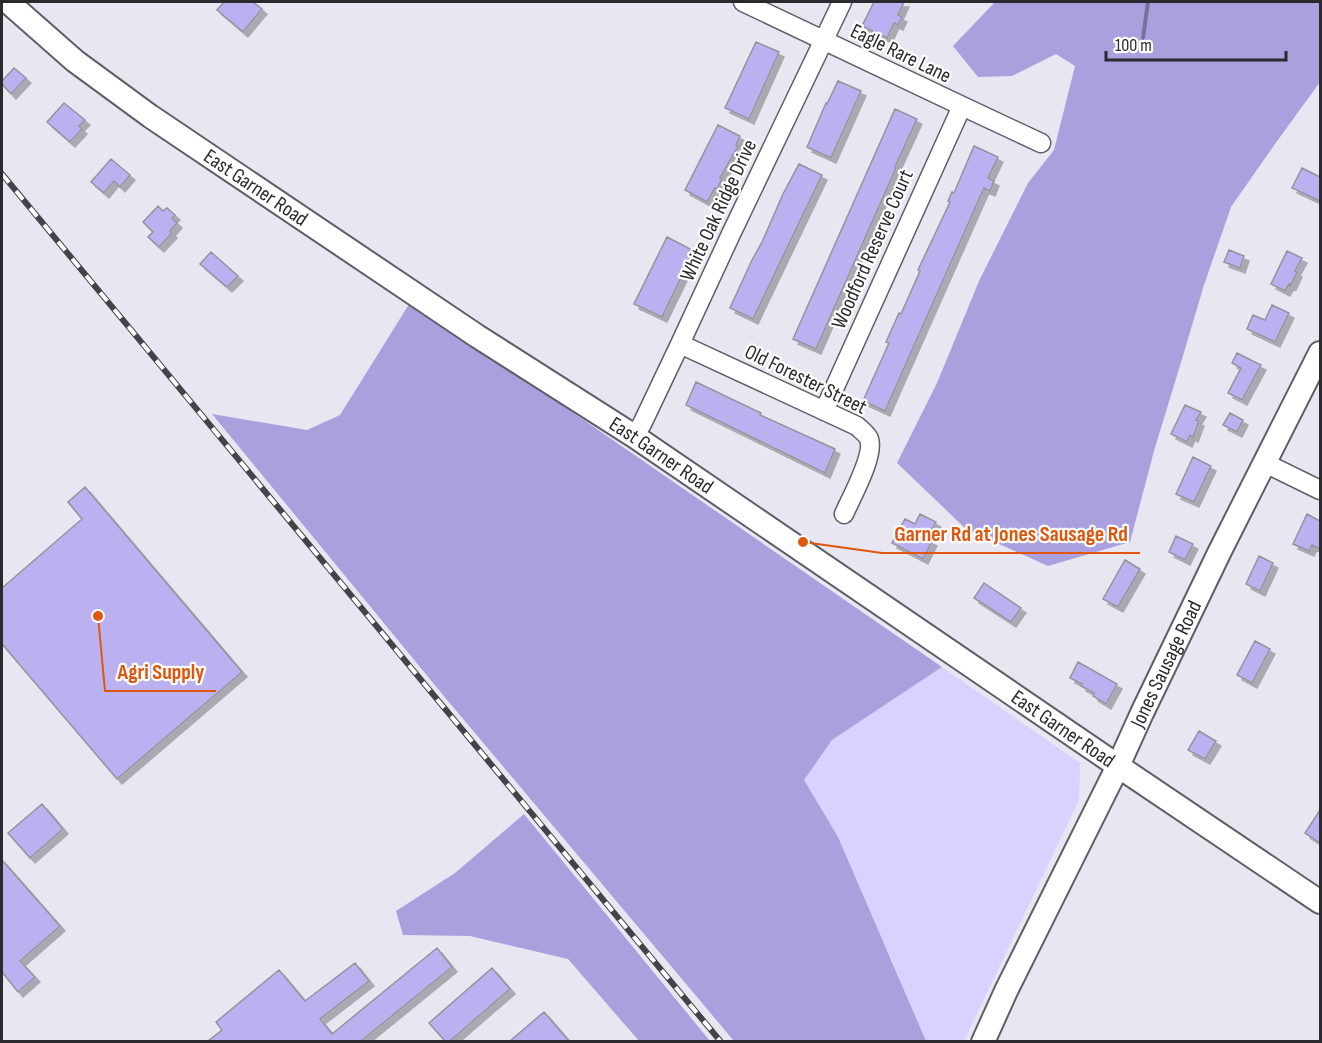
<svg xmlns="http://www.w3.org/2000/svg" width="1322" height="1043" font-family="'Sofia Sans Condensed',sans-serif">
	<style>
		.green { fill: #d9d1ff }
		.forest { fill: #aba0de }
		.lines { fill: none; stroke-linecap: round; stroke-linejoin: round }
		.stream { stroke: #79719d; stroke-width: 4 }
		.building { fill: #bcb1f0; stroke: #94939c; stroke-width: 1.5; filter: url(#shadow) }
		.minor-casing { stroke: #5f5e67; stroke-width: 21 }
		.major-casing { stroke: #5f5e67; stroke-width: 26 }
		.minor { stroke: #fff; stroke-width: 18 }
		.major { stroke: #fff; stroke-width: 22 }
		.rail-casing { stroke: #444348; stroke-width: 6 }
		.rail { stroke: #fff; stroke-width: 4; stroke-dasharray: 11; stroke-linecap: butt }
		.labels { text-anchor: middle; stroke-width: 4.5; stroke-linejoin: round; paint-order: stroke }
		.street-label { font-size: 21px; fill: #2b2a2e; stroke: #fff }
		.leader { fill: none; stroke: #df570e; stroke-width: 2 }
		.callout-dot { fill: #df570e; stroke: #fff; stroke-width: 2 }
		.callout-label { font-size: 22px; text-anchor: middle; font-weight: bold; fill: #df570e; stroke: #fff; stroke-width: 4.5; stroke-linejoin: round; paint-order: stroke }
	</style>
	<defs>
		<filter id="shadow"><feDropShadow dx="5" dy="5" stdDeviation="0" flood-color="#0004"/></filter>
	</defs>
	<rect width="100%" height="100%" fill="#e8e6f1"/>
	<path class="green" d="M942 667 1080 763 1079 800 964 1041H926L890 956 803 780 832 740Z"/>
	<path class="forest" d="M995 2H1320V82L1275 144 1231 207 1204 285 1182 359 1154 451 1130 542 1048 566 966 529 897 463 937 383 979 281 1028 183 1054 150 1075 66 1056 54 1012 76 978 77 953 46Z
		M411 301 942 667 832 740 804 780 838 837 926 1041H734L443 695 212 414 307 430 340 415Z
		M524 814 710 1041H639L568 959 470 936 403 935 396 911 455 873Z"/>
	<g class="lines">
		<path class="stream" d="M1143 38 1148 2"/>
	</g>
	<path class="building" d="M224 2H253L262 9 243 32 217 10Z
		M874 2H904L898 15 902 17 898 25 894 23 887 38 862 26Z
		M756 42 779 52 749 119 725 108Z
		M14 68 26 78 11 94 2 84V81Z
		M838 81 861 91 831 158 807 147 826 103 827 104Z
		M64 103 85 120 79 126 82 129 70 142 47 122Z
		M895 109 917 119 895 167 896 168 816 349 793 339Z
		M718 125 740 136 736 145 738 146 720 178 722 179 717 189 715 188 707 202 685 190Z
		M974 146 998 157 988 178 994 181 990 191 984 188 885 411 863 401 889 343 886 342 895 322 899 313 901 314 920 271 918 270 950 202 948 201 952 192 954 193Z
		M111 159 130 175 120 187 114 181 104 193 91 182Z
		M799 164 822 175 753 319 730 308 752 260 762 242 783 194Z
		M1302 168 1320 177V201L1292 188Z
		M158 206 163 211 167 208 175 215 172 218 177 223 170 231 172 233 159 247 148 237 153 232 143 222Z
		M667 237 694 251 662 317 634 304Z
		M1229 250 1244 256 1240 268 1224 262Z
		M1287 251 1302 258 1295 271 1297 272 1291 285 1289 284 1285 291 1271 284Z
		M211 252 238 276 227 287 200 264Z
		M1272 305 1289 313 1275 342 1247 329 1253 315 1265 320Z
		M1237 353 1261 365 1242 400 1228 393 1241 368 1232 363Z
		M696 382 761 413 760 415 835 449 825 473 686 405Z
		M1185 405 1201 412 1196 420 1199 421 1193 437 1190 435 1187 442 1171 434Z
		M1230 413 1243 420 1237 432 1223 425Z
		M1193 457 1211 466 1194 502 1176 494Z
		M85 487 242 672 117 779 2 644V588L82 519 68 502Z
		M920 514 936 522 927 539 932 541 923 559 892 543 905 519 915 524Z
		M1307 514 1320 521V549L1312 545 1309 551 1293 544Z
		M1176 536 1193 544 1185 560 1169 552Z
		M1259 556 1273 563 1260 591 1246 584Z
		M1125 560 1140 569 1118 607 1103 599Z
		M984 583 1021 608 1011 622 974 598Z
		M1255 641 1270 649 1252 683 1237 675Z
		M1078 662 1117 684 1106 704 1093 696 1094 693 1081 686 1082 684 1070 678Z
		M1199 731 1216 741 1205 759 1188 750Z
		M42 804 63 829 30 858 8 833Z
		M1320 810V843L1305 833Z
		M2 860 60 926 20 961 35 977 18 992 2 972Z
		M437 948 452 967 361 1041H208L222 1030 216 1022 279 970 305 1001 355 963 369 981 320 1019 332 1034Z
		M492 968 510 989 450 1041H445L429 1023Z
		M544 1012 569 1041H510Z"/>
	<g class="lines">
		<g class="minor-casing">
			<path id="minor" d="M743 2 962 106 1041 143
				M680 344 857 426C861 430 867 434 869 439 875 455 851 498 844 514
				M824 411 962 106
				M634 436 642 424 680 344 731 234 842 2
				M1265 463 1320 490"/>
		</g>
		<g class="major-casing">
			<g id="major">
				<path id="s1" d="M8 2 75 61 150 116 477 336 634 436 1118 766 1320 902"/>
				<path id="s2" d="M983 1042 1006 991 1118 766 1142 713 1220 551 1320 353"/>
			</g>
		</g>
		<use href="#minor" class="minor"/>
		<use href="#major" class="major"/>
		<g class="rail-casing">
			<path id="rail" d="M2 174 721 1042"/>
		</g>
		<use href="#rail" class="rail"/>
	</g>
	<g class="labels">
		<g class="street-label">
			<text transform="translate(901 53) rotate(26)" y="7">Eagle Rare Lane</text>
			<text dy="7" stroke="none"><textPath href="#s1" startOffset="310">East Garner Road</textPath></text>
			<text transform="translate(718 210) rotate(-65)" y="7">White Oak Ridge Drive</text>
			<text transform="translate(872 249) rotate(-66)" y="7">Woodford Reserve Court</text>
			<text transform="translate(806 379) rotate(26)" y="7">Old Forester Street</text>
			<text dy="7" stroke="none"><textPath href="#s1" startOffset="796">East Garner Road</textPath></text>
			<text dy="7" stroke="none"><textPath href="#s2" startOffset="420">Jones Sausage Road</textPath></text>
			<text dy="7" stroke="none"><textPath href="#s1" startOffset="1282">East Garner Road</textPath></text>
		</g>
	</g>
	<path class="leader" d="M803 542L882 553H1140M98 616L105 691H216"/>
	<g class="callout-dot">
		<circle cx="803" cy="542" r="6"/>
		<circle cx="98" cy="616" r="6"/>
	</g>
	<g class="callout-label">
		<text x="1011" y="541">Garner Rd at Jones Sausage Rd</text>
		<text x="161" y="679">Agri Supply</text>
	</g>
	<rect width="1322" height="1043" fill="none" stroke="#2b2a2e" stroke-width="6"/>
	<path d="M1106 51v9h180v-9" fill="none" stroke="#2b2a2e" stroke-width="3"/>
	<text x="1115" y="51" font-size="18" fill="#2b2a2e" stroke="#ffffff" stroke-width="4.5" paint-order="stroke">100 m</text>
</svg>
